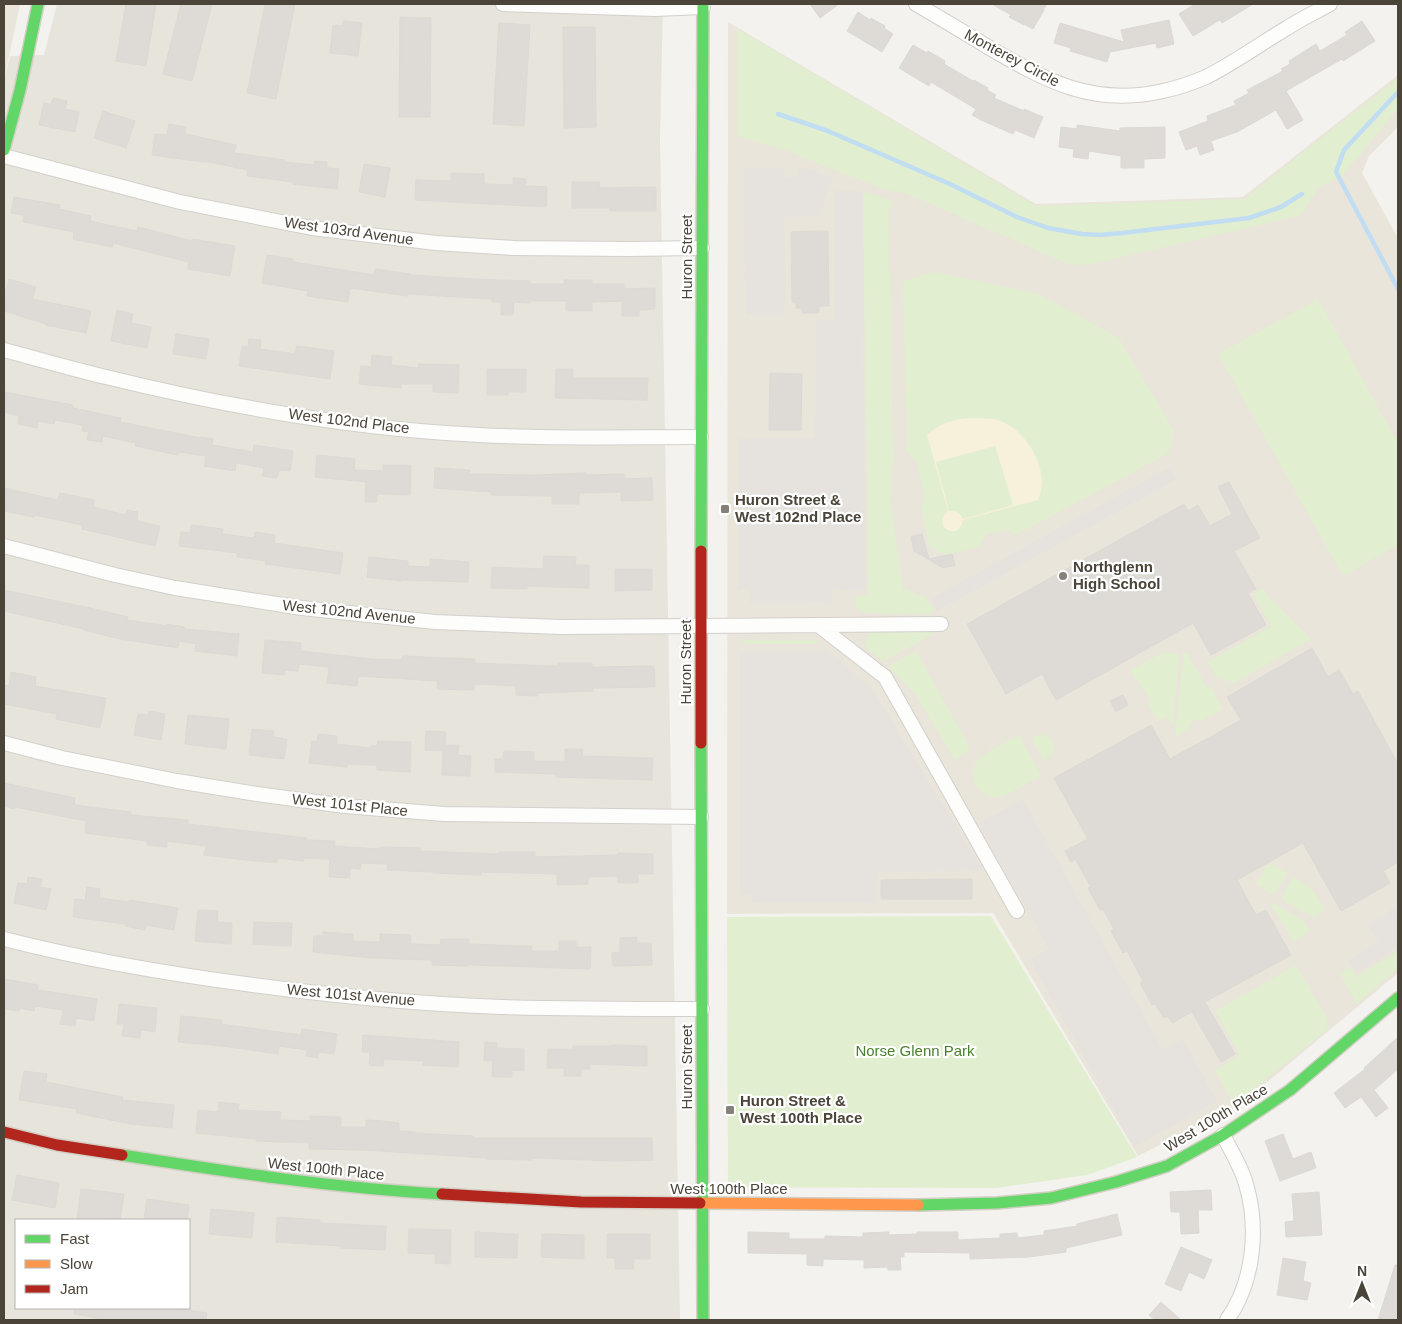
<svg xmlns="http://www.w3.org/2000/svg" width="1402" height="1324" font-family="Helvetica,sans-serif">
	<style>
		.residential { fill: #e7e4dc; fill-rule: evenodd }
		.education { fill: #eae5da }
		.green { fill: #e1eecf }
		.sand { fill: #f7f0da; fill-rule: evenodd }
		.parking { fill: #e6e3df }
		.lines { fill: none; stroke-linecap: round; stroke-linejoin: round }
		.stream { stroke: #c0ddf1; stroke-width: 4.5 }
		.building { fill: #dedbd6; stroke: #dcd9d4 }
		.street-casing { stroke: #d2d0cb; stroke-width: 16 }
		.fast-casing { stroke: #d3cfc5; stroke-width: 14 }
		.slow-casing { stroke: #d3cfc5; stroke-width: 14 }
		.jam-casing { stroke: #d3cfc5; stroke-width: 14 }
		.street { stroke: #fdfdfc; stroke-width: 14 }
		.fast { stroke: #63d668; stroke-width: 11 }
		.slow { stroke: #ff974d; stroke-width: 11 }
		.jam { stroke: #b3261e; stroke-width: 11 }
		.poi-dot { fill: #868178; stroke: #fff; stroke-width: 2 }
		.labels { text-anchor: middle; stroke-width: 4.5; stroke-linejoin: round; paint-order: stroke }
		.street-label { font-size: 15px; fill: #4b4439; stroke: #fff }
		.poi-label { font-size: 15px; font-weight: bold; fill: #4b4439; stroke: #fff; text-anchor: start }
		.park-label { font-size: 15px; fill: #4a7f2a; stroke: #fff }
	</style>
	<rect width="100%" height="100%" fill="#f4f2ee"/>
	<path class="residential" d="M57 4H663L660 140 680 1320H4V80L10 56 44 55ZM16 1220H189V1308H16Z"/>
	<path class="education" d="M4 4H20L4 80Z
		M728 22 1036 204 1243 197 1398 75V127L1369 156 1362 173 1398 238V973L1241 1104 1138 1156 993 913 727 914Z"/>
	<path class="green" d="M737 28 1036 206 1244 199 1398 78V109L1342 176 1318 188 1302 215 1092 264 1074 265 1066 263 908 194 885 190 785 150 737 136Z
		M863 191 895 202 889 210 893 461 890 498 903 588 922 596H924L935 611 929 614 863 613 855 606V596L868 595Z
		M934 272 1039 294 1119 338 1174 431 1169 453 1016 535 1008 530 987 534 978 547 945 555 930 547 921 510 925 497 916 461 907 452 903 281Z
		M1318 299 1398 443V545L1343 576 1218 354Z
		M1262 589 1311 639 1234 683 1216 677 1208 662 1271 626 1253 594Z
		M870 631 931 632V635L884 661 867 649 865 643Z
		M741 640H817V644H747Z
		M916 651 971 750 955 760 915 694 888 666Z
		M1162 653 1179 654 1173 726 1167 716 1158 721 1148 705 1150 700 1138 680H1135L1130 670Z
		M1183 654H1188L1207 688 1210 686 1223 709 1203 720H1193L1188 729 1175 737Z
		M1040 734C1056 737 1059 754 1044 761L1031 738Z
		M1019 735 1041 776C1033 780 1007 796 999 797 991 798 983 794 978 788 957 761 1001 745 1019 735Z
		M1269 863 1287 873 1274 895 1256 884Z
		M1293 877 1312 888 1325 910 1313 917 1281 899Z
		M1269 901 1303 920 1310 931 1293 941Z
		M991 916 1137 1157 1087 1175 996 1188 728 1187 727 917Z
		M1398 951V968L1357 1004 1340 974 1350 967 1357 976Z
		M1296 965 1327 1018 1329 1028 1234 1105 1215 1070 1240 1056 1215 1011Z"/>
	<path class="sand" d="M969 418C981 418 993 417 1003 422 1025 432 1041 458 1042 481 1042 488 1040 494 1038 500L963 520C959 543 930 526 948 511L927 435C939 424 953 419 969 418ZM995 446 1013 505 963 519C960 512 956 511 949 511L936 462Z"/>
	<path class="parking" d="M799 166 832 178 818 216 785 217V314L746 315 745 168H782L783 177H795Z
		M834 191H862L866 590 832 589V603L749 602V589H738V439H814L815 320H834Z
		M1170 467 1177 479 937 611 930 599Z
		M740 652H828L872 688 983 871 877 872 876 903H753L752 895H740Z
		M1023 799 1163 1050 1183 1039 1217 1101 1134 1147 1030 960 1049 949 979 823Z
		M1398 905V947L1357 973 1349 960 1378 941 1368 925Z"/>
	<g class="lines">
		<path class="stream" d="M1398 92 1344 150 1336 172 1398 289
			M778 114 828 131 950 184 1017 217 1048 228 1082 234 1100 235 1122 233 1249 218 1281 207 1302 194"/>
	</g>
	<path class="building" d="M126 4H156L146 66 116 61Z
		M181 4H212L192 81 163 74Z
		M265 4H295L276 99 247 93Z
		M810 4H839L820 18Z
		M992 4H1047L1043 10H1044L1033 29 1024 24V25L1009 17 1011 15Z
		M1195 4H1253L1222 23 1220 20 1193 36 1179 14Z
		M858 12 870 20 871 18 885 26 884 28 893 34 882 52 847 31Z
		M400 17 431 18 430 117H399Z
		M1169 20 1174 44 1157 48 1156 43 1110 52 1107 62 1070 51 1071 48 1054 43 1060 23 1124 42 1121 30Z
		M343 21 362 23 358 56 330 53 333 25 343 26Z
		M1362 21 1375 41 1343 61 1342 59 1286 91 1303 120 1287 129 1276 110 1237 132 1211 141 1214 150 1200 155 1197 146 1186 150 1179 132 1208 121 1207 116 1236 105 1234 101 1249 93 1247 90 1283 71 1281 69 1290 64 1289 61 1316 44 1320 51 1347 35 1345 32Z
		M499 23 530 25 524 126 493 124Z
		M563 27H595L596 127 564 128Z
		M913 45 927 53 928 51 945 61 944 64 973 81 974 80 988 88 987 90 996 95 994 98 1024 111V109L1043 117 1034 138 1015 130 1013 134 981 120 972 115 976 109 931 82 929 86 899 68Z
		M53 98 67 101 65 109 79 112 75 132 39 125 44 103 51 104Z
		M103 111 135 121 126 148 94 138Z
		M169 124 186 127 185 134 236 145 234 153 285 160V162L314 165 315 161 327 162V168L339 169 337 189 293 184V182L247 176 248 170 204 161V162L152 155 155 134 167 135Z
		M1077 125 1120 131V128L1165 127V158L1144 159V168H1121V156L1089 151 1088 159 1073 157 1074 149 1059 147 1061 127 1077 129Z
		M364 164 390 168 385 197 359 192Z
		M451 173 484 174V184L513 185V178L526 179V186L547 187 546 207 415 200 416 180 451 181Z
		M572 182H600L599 188 656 187V211H610V208H572Z
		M14 197 60 205 59 209 91 216 90 221 137 231 138 227 192 241V239L235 246 230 276 188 269 189 262 113 243 112 247 73 239 74 232 23 222 24 215 11 213Z
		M828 231 829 306H819V313H802V308H796V302H792L791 232Z
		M267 255 293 259V262L374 275 375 269 411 274V275L473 279 530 281V284H564V280H592V284H624V289L655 288V309L639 310V316H622V301L592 302V311H566V301H530L529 303 514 302 513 315H501V302H492V299L408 294V296L350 288 348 302 307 296 308 291 262 283Z
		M9 279 36 287 32 299 91 311 86 333 46 325V324L4 311V290H6Z
		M117 310 133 314 131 323 151 327 147 348 111 341Z
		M176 334 209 339 206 359 173 354Z
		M249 339 261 340 260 349 295 354 297 346 334 351 330 379 239 366 242 346 248 347Z
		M372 355 392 357 391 365 418 368V364L459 365 458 393 433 392V384H401V388L359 384 361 366 371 367Z
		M487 369H526V392H508V395H487Z
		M556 369H573V378H648L647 400 555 398Z
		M770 373 802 374 801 430H769Z
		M4 392 73 405V408L121 418 120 422 201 438V437L213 439 212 445 253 452 254 445 293 451 290 471 279 470 277 478 262 476 264 468 236 463 235 471 204 466 206 456 179 452 178 455 135 446 136 443 103 436 102 442 87 440 89 432 82 431 83 425 55 420 54 424 38 421 37 428 18 424 19 416 4 412Z
		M317 455 355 459 354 470 383 471V465H411L410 495 377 494V502H365L366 482 315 477Z
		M435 468 470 470V474L534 475 586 473V475L624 474V479L652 478 653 500 621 501V492L579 493V504H552V496L491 495V492L434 488Z
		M1229 482 1260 538 1234 551 1256 589 1248 593 1266 625 1211 655 1193 623 1056 700 1042 674 1006 694 967 624 1184 504 1188 511 1198 505 1210 526 1232 514 1218 487Z
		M4 488 58 500 60 493 94 500 93 507 126 515 127 510 138 512 137 521 160 526 155 546 82 529V525L35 515 34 517 4 511Z
		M191 525 223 529 222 534 254 538 255 532 275 535 274 543 343 553 340 574 265 564 266 561 237 557V553L179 546 181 532 190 533Z
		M922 534 929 559 952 554 955 565 943 568 914 551 911 537Z
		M544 556 576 557 575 565H589V588L527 586V589L491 588 492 567 543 569Z
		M369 557 408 561V566L430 567V559L469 562 468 582 402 580V581L367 577Z
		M615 569H652V590L615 591Z
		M4 590 90 608 128 617 127 620 167 626V624L185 627V629L239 634 237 656 195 651 196 644 179 641 178 648 120 639 84 630V629L4 611Z
		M265 640 301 643 300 651 372 659 402 660 403 656 475 659V663L558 666V663H592V667L654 666 655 687 593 688V691L538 693V696L516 695V686L474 684V690L437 689 438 681 358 676 357 686 327 683 329 667 299 664 298 671 285 670V675L262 673Z
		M1312 648 1328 677 1339 670 1353 694 1358 691 1398 764V862L1383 871 1390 883 1341 911 1303 843 1237 880 1256 915 1266 910 1291 955 1205 1002 1235 1054 1221 1062 1192 1012 1172 1023 1168 1016 1164 1018 1155 1004 1152 1005 1140 983 1143 981 1127 951 1123 953 1111 931 1114 929 1103 909 1100 910 1088 888 1091 887 1084 875 1075 859 1071 862 1065 851 1088 839 1054 778 1151 725 1170 759 1241 720 1227 697Z
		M11 672 36 677 35 686 106 698 100 728 56 719 57 714 4 704V685L9 686Z
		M1123 695 1128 705 1116 712 1110 701Z
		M149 711 165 714 161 740 134 735 138 714 148 715Z
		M188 715 229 719 226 749 185 744Z
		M252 729 274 731 273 737 287 739 284 759 249 755Z
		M426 731 446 732 445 745H459L458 755 471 756 470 776 442 775 443 751 425 750Z
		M318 734 337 736 336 744 369 748 370 746H377L378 741 411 742 410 772 377 770V765L347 764V767L309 763 312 741 317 742Z
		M565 749H583L582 756 653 758 652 780 556 777V774L495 772V759H503L504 751 534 752V761H565Z
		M4 783 75 798 74 805 131 812V815L188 820V824L307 838 306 840 335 841 334 846 380 849V847L420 848V851L499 854V852H535V857L618 855V853L653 854V874H638V883H618V876L588 877V884L557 885V874L481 872V875L433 873V872L387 870 388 864 361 863 360 869 350 868V878L329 877 330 859 304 858V861L277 858V863L245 860 204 855 206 846 167 841V847L147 845V841L85 833 86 821 15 807 14 809 4 806Z
		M28 877 42 879 40 887 51 889 46 910 14 903 18 883 27 884Z
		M972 879V899H881V880Z
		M87 887 100 889 99 898 129 902V900L178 908 174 930 146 925 145 930 125 926V924L73 917 75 899 85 900Z
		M198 910 218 911 217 922 232 923 231 944 195 941Z
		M254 922 292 923 291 946 253 944Z
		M323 932 353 934V941L380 942V934L411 935V944L440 945 441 939H469V944L532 946 531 951H559V941H576V947H591L590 969 468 965V966L432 965V960L371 958 313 952 314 936H323Z
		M637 937V943H651L652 965 613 966 612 953 620 952V938Z
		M4 979 38 985V990L97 999 94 1021 76 1018 75 1026 60 1024 63 1010 35 1006 34 1011 20 1008 19 1011 4 1009Z
		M119 1004 157 1008 155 1032 141 1030 140 1038 122 1036 124 1024H117Z
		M181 1016 222 1020 221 1024 301 1035 302 1029 337 1034 334 1054 318 1052V1058L306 1056 307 1050 279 1046 278 1054 222 1046 178 1042Z
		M363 1035 459 1042 458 1067 423 1065 424 1061 384 1059 383 1066 369 1065 370 1052H362Z
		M1398 1037V1069L1374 1090 1388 1108 1376 1117 1361 1097 1345 1108 1334 1093 1365 1069 1364 1068Z
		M485 1042 497 1043V1048L524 1049V1071L512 1070V1077H492L493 1061H484Z
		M612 1045 647 1046V1066L590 1064V1069H581V1076H564V1068H547L548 1049H573V1046H612Z
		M24 1071 47 1074 46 1082 123 1097 122 1100 174 1105 172 1128 131 1124 76 1113 77 1109 19 1100Z
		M219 1102 239 1104 238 1110 281 1112 280 1120 310 1121V1116L341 1117V1127H366V1120L383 1121 399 1123V1131L415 1132V1133L473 1136V1138H652L653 1160 614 1161 532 1158V1160L486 1159V1158L364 1150 309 1149V1143L256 1141V1139L196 1133 198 1110 218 1112Z
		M1283 1134 1293 1159 1311 1152 1316 1168 1280 1181 1265 1141Z
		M17 1175 59 1183 55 1208 12 1200Z
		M81 1189 124 1194 120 1220 111 1218V1220H77Z
		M1211 1190 1212 1210H1198L1199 1233 1181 1234 1180 1212H1171L1170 1192Z
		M1319 1192 1322 1235 1286 1237 1285 1222 1294 1221 1292 1194Z
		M147 1199 189 1205 187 1220H144Z
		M211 1209 254 1213 252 1238 209 1234Z
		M1117 1214 1122 1235 1066 1248V1252L1029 1257 970 1259V1253L904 1252V1257H900L901 1270H888V1267L864 1268V1260L823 1259V1266L807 1265V1254L748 1253V1232L789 1233V1239H825V1236L863 1237V1233L889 1232V1235L917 1234V1232H958V1240L1000 1238V1234L1017 1233 1018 1238 1044 1235V1231L1077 1226V1224Z
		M277 1217 320 1220V1223L386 1226 385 1250 341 1248V1246L276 1242Z
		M409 1229 451 1230 450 1264 435 1263V1254L408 1253Z
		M475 1232 518 1234 517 1258 475 1257Z
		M542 1234 584 1235V1259L541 1257Z
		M607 1234H650V1259H634L633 1269H615V1258H607Z
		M1181 1247 1212 1260 1204 1279 1189 1272 1181 1291 1165 1284Z
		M1283 1258 1306 1262 1303 1281 1311 1283 1307 1300 1277 1295Z
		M1395 1265H1398V1320H1378Z
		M1161 1302 1181 1320H1155L1149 1315Z
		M75 1308H173L207 1313 206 1320H108L74 1314Z"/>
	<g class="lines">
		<g class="street-casing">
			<path id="street" d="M503 4 655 9 703 7
				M916 4C940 18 964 32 988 47 1046 81 1093 107 1163 91 1177 88 1192 83 1206 77 1234 63 1260 44 1287 28 1301 19 1316 12 1330 4
				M4 156 180 202 312 228 436 243 514 248 629 249 702 248
				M4 350C38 359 72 369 106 377 228 407 353 429 479 435 553 439 627 437 701 437
				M4 546 115 575 175 588 302 608 435 622 561 627 941 624
				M818 625 885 677 1017 911
				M4 743 62 758 177 781 257 794 345 806 444 814 701 817
				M4 939C86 960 169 974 253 985 335 996 418 1004 502 1007 568 1009 635 1009 702 1009
				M1223 1135C1231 1151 1241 1166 1246 1184 1259 1228 1254 1282 1227 1320"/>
		</g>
		<g class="fast-casing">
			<path id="fast" d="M4 150 20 90 38 4
				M701 551 703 4
				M701 743 703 1320
				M122 1155C229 1172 334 1188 442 1194
				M918 1205 997 1203 1051 1198 1116 1182 1167 1166 1223 1135 1290 1090 1398 998"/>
		</g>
		<g class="slow-casing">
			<path id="slow" d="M700 1203 918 1205"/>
		</g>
		<g class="jam-casing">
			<path id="jam" d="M701 743V551
				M4 1132 57 1145 122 1155
				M442 1194 581 1202 700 1203"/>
		</g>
		<use href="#street" class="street"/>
		<use href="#fast" class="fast"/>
		<use href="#slow" class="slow"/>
		<use href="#jam" class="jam"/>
	</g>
	<g class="poi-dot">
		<rect x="720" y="504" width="10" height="10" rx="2.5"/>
		<circle cx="1063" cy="576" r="5"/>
		<rect x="725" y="1105" width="10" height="10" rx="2.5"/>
	</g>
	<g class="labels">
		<g class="street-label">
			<text transform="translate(1012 58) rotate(28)" y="5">Monterey Circle</text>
			<text transform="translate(349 231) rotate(8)" y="5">West 103rd Avenue</text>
			<text transform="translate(687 257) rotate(-90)" y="5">Huron Street</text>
			<text transform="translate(349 421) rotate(7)" y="5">West 102nd Place</text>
			<text transform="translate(349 612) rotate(6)" y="5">West 102nd Avenue</text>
			<text transform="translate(686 662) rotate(-90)" y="5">Huron Street</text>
			<text transform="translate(350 805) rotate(6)" y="5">West 101st Place</text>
			<text transform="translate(351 995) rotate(5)" y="5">West 101st Avenue</text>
			<text transform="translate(687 1067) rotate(-90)" y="5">Huron Street</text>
			<text transform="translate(1216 1118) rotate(-31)" y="5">West 100th Place</text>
			<text transform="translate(326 1169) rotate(6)" y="5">West 100th Place</text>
			<text x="729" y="1194">West 100th Place</text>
		</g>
		<g class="poi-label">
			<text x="735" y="505">Huron Street &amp;<tspan x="735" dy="17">West 102nd Place</tspan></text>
			<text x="1073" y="572">Northglenn<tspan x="1073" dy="17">High School</tspan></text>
			<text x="740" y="1106">Huron Street &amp;<tspan x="740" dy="17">West 100th Place</tspan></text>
		</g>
		<g class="park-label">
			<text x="915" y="1056">Norse Glenn Park</text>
		</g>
	</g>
	<rect width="1402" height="1324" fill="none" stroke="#4b4439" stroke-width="10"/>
	<rect x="15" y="1219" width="175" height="90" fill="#ffffff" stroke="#b7b4b0"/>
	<rect x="25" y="1235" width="25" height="8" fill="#63d668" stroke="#b7b4b0"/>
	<text x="60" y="1244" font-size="15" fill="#4b4439">Fast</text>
	<rect x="25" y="1260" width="25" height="8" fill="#ff974d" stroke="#b7b4b0"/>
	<text x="60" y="1269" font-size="15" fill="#4b4439">Slow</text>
	<rect x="25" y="1285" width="25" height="8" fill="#b3261e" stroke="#b7b4b0"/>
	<text x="60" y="1294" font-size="15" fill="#4b4439">Jam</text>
	<g transform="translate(1362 1284)" stroke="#ffffff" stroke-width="4" paint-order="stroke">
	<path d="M0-4L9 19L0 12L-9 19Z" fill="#4b4439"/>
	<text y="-8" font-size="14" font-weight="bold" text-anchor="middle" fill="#4b4439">N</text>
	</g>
</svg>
